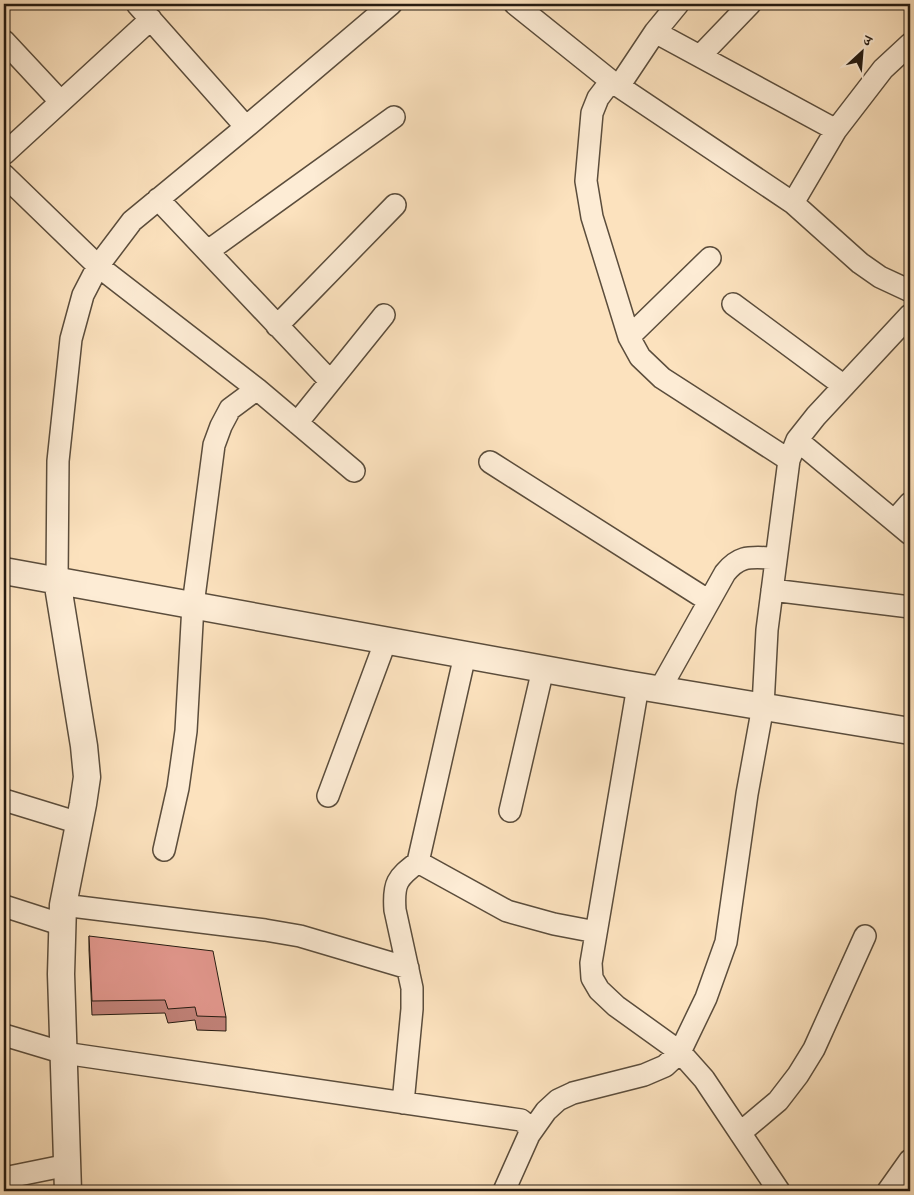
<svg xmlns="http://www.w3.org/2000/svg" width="914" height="1195" font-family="'Libre Caslon Text','Noto Serif Devanagari',serif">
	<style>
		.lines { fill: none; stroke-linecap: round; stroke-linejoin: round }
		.minor-casing { stroke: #5b4d3c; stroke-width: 24 }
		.tertiary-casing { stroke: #5b4d3c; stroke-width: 29 }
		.minor { stroke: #fdecd5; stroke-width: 21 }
		.tertiary { stroke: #fdecd5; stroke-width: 26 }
		.wall { fill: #c28279; stroke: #251b11 }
		.building { fill: #e2978d; stroke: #251b11 }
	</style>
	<rect width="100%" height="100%" fill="#fce2be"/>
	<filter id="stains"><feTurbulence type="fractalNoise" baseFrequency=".004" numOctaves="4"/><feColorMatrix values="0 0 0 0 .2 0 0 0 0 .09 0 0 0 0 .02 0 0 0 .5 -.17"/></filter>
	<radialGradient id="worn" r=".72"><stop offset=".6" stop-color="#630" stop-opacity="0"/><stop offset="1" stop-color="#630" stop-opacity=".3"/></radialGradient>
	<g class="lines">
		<g class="minor-casing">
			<path id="minor" d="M137 4 246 127
				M515 4 611 81 793 203 860 263 880 277 910 291
				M655 32 836 130
				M4 41 60 101
				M700 56 750 4
				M611 81 598 98 592 113 586 181 592 217 629 337 640 357 662 378 789 460
				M619 86 655 32 678 4
				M4 154 151 19
				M4 175 98 266 257 389
				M158 199 330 381
				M793 203 836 130 883 69 910 44
				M208 251 394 117
				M733 304 844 386
				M277 326 395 205
				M629 337 710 258
				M297 423 384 315
				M797 440 910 534
				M490 462 709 601
				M895 520 910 503
				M57 580 58 461 71 339 83 295 98 266 132 221 246 127 391 4
				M772 590 910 607
				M465 655 418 862 507 911 554 924 596 932
				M638 686 591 963 592 978 599 990 616 1006 680 1052 704 1079 779 1191
				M660 689 725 573C741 553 753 558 776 558
				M328 796 386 640
				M4 800 79 823
				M510 811 543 669
				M164 850 178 788 186 731 193 605 214 445 221 426 230 409 257 389 354 471
				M63 905 265 930 300 936 408 968
				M4 906 63 925
				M4 1035 64 1053 521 1120 529 1127V1135L504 1191
				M403 1103 412 1009V988L395 910C393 883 397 878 418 862
				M740 1133 778 1101 798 1075 814 1049 865 936
				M529 1135 546 1111 558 1100 573 1093 644 1075 665 1066 680 1052 706 998 726 942 747 794 763 706 767 630 789 460 797 440 816 416 910 315
				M4 1178 68 1165
				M888 1191 910 1160"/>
		</g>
		<g class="tertiary-casing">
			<path id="tertiary" d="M4 571 626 684 910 731
				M57 580 84 746 87 777 83 804 63 905 61 974 68 1191"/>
		</g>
		<use href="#minor" class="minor"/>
		<use href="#tertiary" class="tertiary"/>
	</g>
	<path class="wall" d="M89 936 226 1017V1031L197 1030 195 1020 168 1023 165 1013 92 1015 89 950Z"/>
	<path class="building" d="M89 936 213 951 226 1017 197 1016 195 1007 168 1009 165 1000 92 1001Z"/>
	<rect width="914" height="1195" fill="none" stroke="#fce2be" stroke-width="20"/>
	<rect x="5" y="5" width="904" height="1185" fill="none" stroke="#251b11" stroke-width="2.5"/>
	<rect x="10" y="10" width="894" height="1175" fill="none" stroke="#251b11"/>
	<g transform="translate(862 52) rotate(26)" stroke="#fdecd5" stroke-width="4" paint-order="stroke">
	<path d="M0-4L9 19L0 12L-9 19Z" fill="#251b11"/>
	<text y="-8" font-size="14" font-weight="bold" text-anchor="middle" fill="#251b11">उ</text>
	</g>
	<rect width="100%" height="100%" filter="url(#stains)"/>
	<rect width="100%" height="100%" fill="url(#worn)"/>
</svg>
